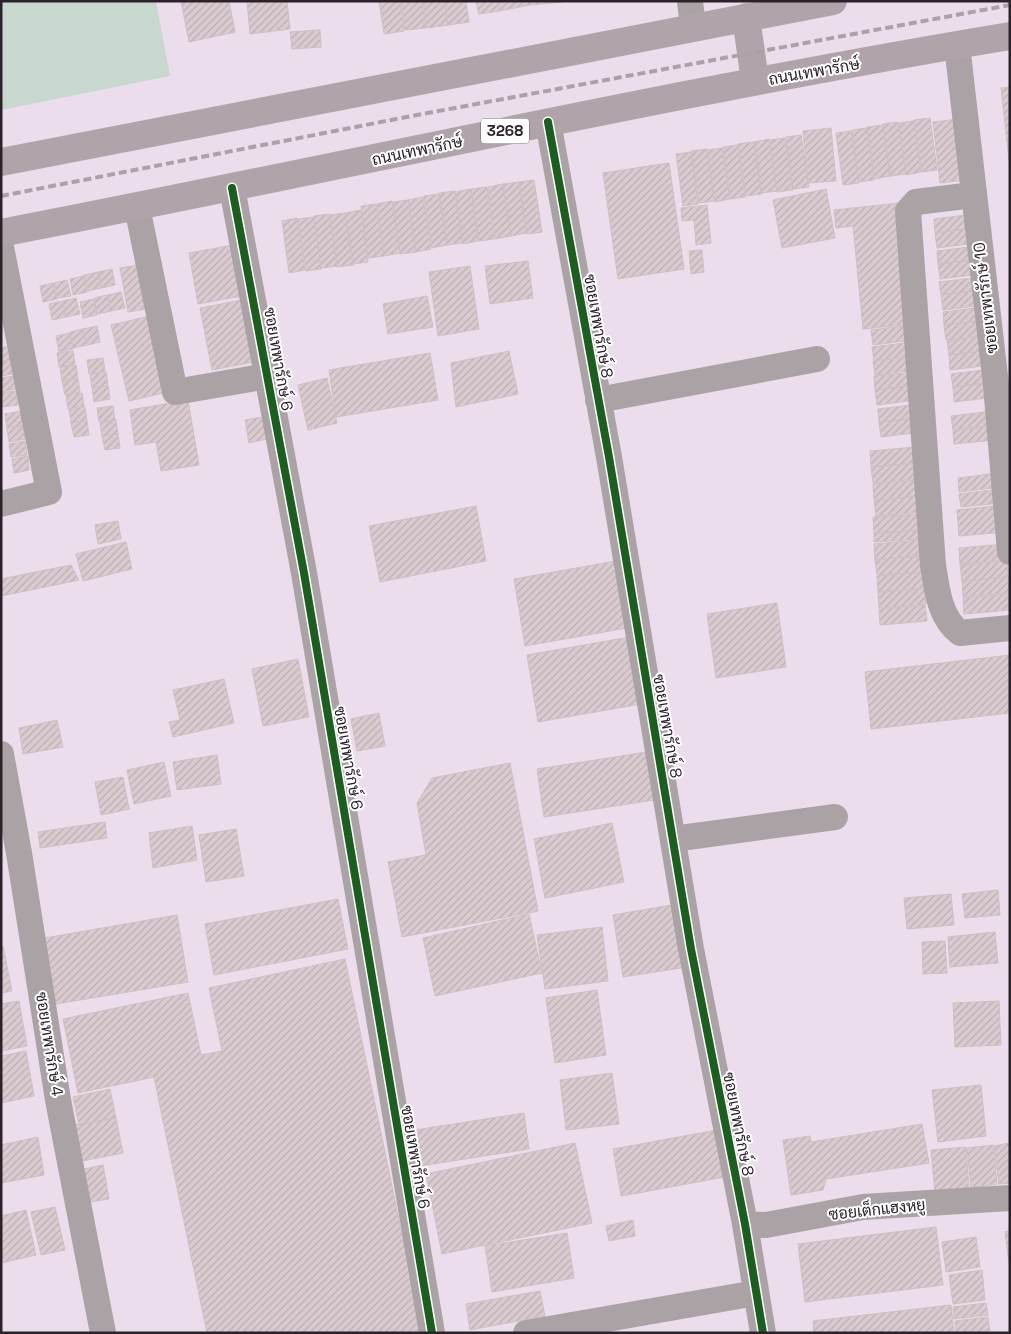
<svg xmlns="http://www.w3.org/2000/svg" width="1011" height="1334" font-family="'Space Grotesk',Sarabun,sans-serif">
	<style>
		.grass { fill: #c8d8ce }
		.building { fill: url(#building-hatch); stroke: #cdbfc4 }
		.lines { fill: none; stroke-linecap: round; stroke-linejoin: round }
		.minor { stroke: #aba2a5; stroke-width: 26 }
		.major { stroke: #b0a4aa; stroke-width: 28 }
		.rail { stroke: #aba2a9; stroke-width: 4; stroke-dasharray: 8 4; stroke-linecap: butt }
		.cycleway-casing { stroke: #fff; stroke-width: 11 }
		.cycleway { stroke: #1b5e20; stroke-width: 8 }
		.labels { text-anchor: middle; stroke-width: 4; stroke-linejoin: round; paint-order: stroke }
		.shield { fill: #fff; stroke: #6b646b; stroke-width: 1 }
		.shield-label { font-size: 15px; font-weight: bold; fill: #2c222c }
		.street-label { font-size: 16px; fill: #2c222c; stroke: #fff }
	</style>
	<defs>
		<pattern id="building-hatch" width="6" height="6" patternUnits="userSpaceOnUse" patternTransform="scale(1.25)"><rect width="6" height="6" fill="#dacbd0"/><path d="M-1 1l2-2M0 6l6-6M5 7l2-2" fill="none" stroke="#bbaeb3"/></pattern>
	</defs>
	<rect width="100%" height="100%" fill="#ecddec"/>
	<path class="grass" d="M1 1H156L170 76 1 110Z"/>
	<path class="building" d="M181 1H229L235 32 189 42Z
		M247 1H287L290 29 250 34Z
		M379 1H400L404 31 384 34Z
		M401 1H422L426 28 405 30Z
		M423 1H444L448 25 427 28Z
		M445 1H466L469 22 448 25Z
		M476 1H497L499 11 479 14Z
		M497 1H530V5L499 11Z
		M530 1H563V2L530 5Z
		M320 30 321 47 292 49 290 32Z
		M1010 87V169L1001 88Z
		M930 118 937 170 922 172 914 120Z
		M959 119 965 180 940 183 933 122Z
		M914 121 921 172 906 175 899 123Z
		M898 122 906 174 890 176 883 124Z
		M883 125 890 176 875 179 867 127Z
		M831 128 836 181 808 183 803 131Z
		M867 128 874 180 859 182 852 130Z
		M851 131 859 183 843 185 836 133Z
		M801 135 809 187 793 189 786 137Z
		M785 138 793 190 777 192 770 140Z
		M769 139 777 191 761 193 754 142Z
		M754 142 762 194 746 196 738 144Z
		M738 145 745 197 730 199 723 147Z
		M722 148 730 199 715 202 707 150Z
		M707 149 714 201 699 203 691 151Z
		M691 152 698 204 683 206 676 154Z
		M669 163 684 269 618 279 603 173Z
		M534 180 542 232 527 234 519 182Z
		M519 182 526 233 511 236 503 184Z
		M503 184 511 236 495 239 488 187Z
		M487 187 494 239 479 241 471 189Z
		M471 189 478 241 463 244 455 192Z
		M826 189 835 238 782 248 773 200Z
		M455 191 462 243 447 245 439 193Z
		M439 194 447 245 432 248 424 196Z
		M423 197 431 249 416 252 408 200Z
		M408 200 416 252 400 254 393 202Z
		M392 201 400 253 384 256 377 204Z
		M899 203 911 324 863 329 853 226 836 228 834 210Z
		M376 204 384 256 368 258 361 206Z
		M707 205 711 243 696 245 694 220 682 221 681 208Z
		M361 210 368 262 353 264 345 213Z
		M345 213 353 265 337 267 330 215Z
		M329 214 337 266 321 268 314 216Z
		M974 214 975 228 935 233 934 219Z
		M314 217 321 269 306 271 298 219Z
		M297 218 305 270 289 273 282 221Z
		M975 228 977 243 937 248 935 233Z
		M238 244 247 295 198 304 189 253Z
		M977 246 978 259 938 264 937 251Z
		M702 250 704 272 691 274 689 251Z
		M978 259 980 274 940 279 938 264Z
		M528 261 533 298 490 304 485 266Z
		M145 264 152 308 128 312 120 268Z
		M470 266 479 329 438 336 429 272Z
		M112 269 115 285 102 288 98 272Z
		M98 272 101 288 88 291 84 275Z
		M84 276 87 292 73 295 70 279Z
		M980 277 981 290 941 295 939 282Z
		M67 280 71 296 57 298 54 283Z
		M53 283 57 299 43 302 40 286Z
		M981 290 983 305 943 310 941 295Z
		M121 292 125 308 111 311 108 295Z
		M107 295 111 311 97 314 94 298Z
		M427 296 433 327 388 334 383 304Z
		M76 298 80 314 66 317 63 301Z
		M93 299 97 315 83 318 80 302Z
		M247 299 259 361 212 370 200 308Z
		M62 301 66 317 52 320 49 304Z
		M983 307 985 320 944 325 943 312Z
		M154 315 172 391 129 401 111 325Z
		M985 320 987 335 946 340 944 325Z
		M911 325 913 340 873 345 871 330Z
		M97 326 100 342 87 345 83 329Z
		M83 329 87 345 73 348 70 332Z
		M69 333 73 349 59 352 56 336Z
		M987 336 989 350 949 355 947 341Z
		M913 342 914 356 874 361 872 347Z
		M10 346 12 360 1 361V348Z
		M989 350 991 365 950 370 949 355Z
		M73 351 75 364 59 367 57 353Z
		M509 351 518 394 456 407 451 363Z
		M430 353 438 400 336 417 329 370Z
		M914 357 915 370 875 375 873 361Z
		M103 358 105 371 89 374 87 360Z
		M11 361 13 374 1 376V362Z
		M76 365 78 378 62 381 60 367Z
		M992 369 993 382 953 387 951 374Z
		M106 372 108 386 92 388 90 374Z
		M914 372 916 385 875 390 874 376Z
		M14 376 16 389 1 392V378Z
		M327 378 337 423 308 430 298 385Z
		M78 379 80 392 65 395 62 381Z
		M993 382 995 397 954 402 953 387Z
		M916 385 917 400 877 405 875 390Z
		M108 386 110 399 94 402 92 388Z
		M16 391 18 405 2 407 1 393Z
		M82 393 84 406 68 409 66 395Z
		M188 400 199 465 161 471 156 442 135 445 130 410Z
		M919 404 920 418 879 422 878 409Z
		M113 406 115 420 99 422 97 408Z
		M85 407 87 421 71 423 69 410Z
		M21 411 23 425 7 428 5 414Z
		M992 411 993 425 953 430 951 416Z
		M262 417 267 439 249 443 245 420Z
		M920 418 922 432 881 437 879 422Z
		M116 420 118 434 102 436 100 423Z
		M87 421 89 435 74 437 71 423Z
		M23 426 25 439 9 442 7 428Z
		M993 426 995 440 954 444 953 431Z
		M118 434 120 448 105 450 102 436Z
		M25 441 27 455 11 457 9 444Z
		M916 447 917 463 871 467 870 451Z
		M28 456 29 470 14 473 12 459Z
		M917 463 919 479 873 483 871 467Z
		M998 473 1000 487 959 492 958 478Z
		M919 480 920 496 874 500 873 484Z
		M999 489 1001 503 961 507 959 494Z
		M921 496 922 512 876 516 874 501Z
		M1003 505 1006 532 959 536 957 510Z
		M476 506 486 561 380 582 369 526Z
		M919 514 921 530 874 533 873 517Z
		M118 521 121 539 98 544 95 525Z
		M919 531 920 539 874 542V533Z
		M920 540 922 555 875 560 874 544Z
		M126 542 132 569 83 581 76 554Z
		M1005 544 1007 560 960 564 959 548Z
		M922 556 923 572 877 575 875 560Z
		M616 561 627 628 525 646 514 579Z
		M1007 561 1008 577 962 581 960 565Z
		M71 565 79 580 1 596V579Z
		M923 572 924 588 878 592 877 576Z
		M1008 577 1009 593 963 597 962 581Z
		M925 589 926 604 879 608 878 592Z
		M1009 594 1010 610 964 614 963 598Z
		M777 603 786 667 716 678 707 614Z
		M925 605 927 621 880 625 879 609Z
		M630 637 641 704 538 722 527 655Z
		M1010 655V713L871 729 865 672Z
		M298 659 309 717 263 726 252 669Z
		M224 679 234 723 173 737 169 722 180 720 173 690Z
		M379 713 385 746 357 751 351 719Z
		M57 720 63 747 23 754 19 728Z
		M647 752 654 800 544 817 537 769Z
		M217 755 221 784 177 790 173 762Z
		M164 762 171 796 134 804 127 770Z
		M510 763 538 911 402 937 388 862 426 855 417 803 432 778Z
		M123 777 129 809 101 815 95 782Z
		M105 822 107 838 40 848 38 832Z
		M612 823 624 882 545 898 534 839Z
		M192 826 197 860 153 868 149 833Z
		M236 829 244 876 206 882 199 835Z
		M998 890 1000 915 965 918 962 894Z
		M951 894 954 925 907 929 904 898Z
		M338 899 348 949 214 975 205 924Z
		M678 904 687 967 623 977 613 915Z
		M529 914 542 973 435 996 423 938Z
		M177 915 188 982 56 1004 45 938Z
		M602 927 608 981 545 989 537 935Z
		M995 932 998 963 950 967 948 937Z
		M945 941 947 973 923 974 922 942Z
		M3 946 12 991 1 993V947Z
		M345 959 422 1331 207 1333 154 1077 78 1093 63 1019 188 993 201 1055 222 1051 209 988Z
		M597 990 606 1055 555 1063 546 998Z
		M19 1001 27 1046 1 1051V1004Z
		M999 1001 1001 1045 955 1047 953 1003Z
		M26 1051 34 1096 1 1103V1056Z
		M612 1073 619 1124 566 1130 560 1080Z
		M981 1085 986 1136 938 1142 932 1090Z
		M110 1089 116 1118 79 1125 73 1097Z
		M524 1113 529 1149 420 1166 415 1130Z
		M116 1118 123 1153 82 1161 75 1125Z
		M922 1124 929 1163 826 1179 823 1190 791 1195 783 1140 810 1136 811 1142Z
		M717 1130 725 1177 621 1196 613 1149Z
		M38 1137 44 1175 1 1183V1145Z
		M575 1143 592 1223 442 1254 426 1174Z
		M1010 1143V1183L999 1184 994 1146Z
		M993 1145 997 1184 971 1188 967 1148Z
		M966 1147 969 1189 935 1192 931 1150Z
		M103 1165 109 1199 89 1202 84 1169Z
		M55 1207 65 1250 41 1255 31 1212Z
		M26 1210 36 1255 1 1263V1216Z
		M633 1220 635 1236 609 1241 606 1226Z
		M936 1227 943 1285 805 1302 798 1244Z
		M1010 1231V1263H1009L1005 1232Z
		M567 1233 574 1278 492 1292 485 1246Z
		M976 1237 980 1267 946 1272 942 1242Z
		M982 1270 985 1300 953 1304 949 1275Z
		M540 1291 545 1316 470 1330 466 1304Z
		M986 1303 988 1315 954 1319 953 1307Z
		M951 1305 954 1333H814L813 1321Z
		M988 1317 990 1331 956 1333 955 1321Z"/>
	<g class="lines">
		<path class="minor" d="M690 1 693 27
			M957 45 996 385 1010 552
			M548 122 609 457 691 949 745 1224 763 1333
			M232 188 304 573 432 1333
			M973 195 916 202 908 211 933 565C937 589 939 617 960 633L1010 628
			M137 207 175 392 268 376
			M1 247 49 492 1 504
			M598 400 817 359
			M1 754 19 853 58 1100 103 1333
			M673 839 835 817
			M745 1224 766 1225 863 1207 1010 1198
			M526 1333 756 1293"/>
		<path class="major" d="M746 17 755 81
			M1 162 833 1
			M1 233C338 168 672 92 1010 36"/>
		<path class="rail" d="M1 196 417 115 1010 5"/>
		<g class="cycleway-casing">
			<path id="cycleway" d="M548 122 609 457 691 949 745 1224 763 1333
				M232 188 304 573 432 1333"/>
		</g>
		<use href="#cycleway" class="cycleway"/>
	</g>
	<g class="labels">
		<rect class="shield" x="481" y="118.5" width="48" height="25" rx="4"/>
		<g class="shield-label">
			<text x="505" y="136">3268</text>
		</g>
		<g class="street-label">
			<text transform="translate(814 71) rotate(-10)" y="6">ถนนเทพารักษ์</text>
			<text transform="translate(417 150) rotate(-12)" y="6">ถนนเทพารักษ์</text>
			<text transform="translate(985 298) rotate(-97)" y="6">ซอยเทพารักษ์ 10</text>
			<text transform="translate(599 326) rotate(80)" y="6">ซอยเทพารักษ์ 8</text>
			<text transform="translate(279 359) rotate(80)" y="6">ซอยเทพารักษ์ 6</text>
			<text transform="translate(668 726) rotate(80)" y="6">ซอยเทพารักษ์ 8</text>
			<text transform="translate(349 758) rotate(80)" y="6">ซอยเทพารักษ์ 6</text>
			<text transform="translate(50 1044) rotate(81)" y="6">ซอยเทพารักษ์ 4</text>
			<text transform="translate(739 1124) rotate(79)" y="6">ซอยเทพารักษ์ 8</text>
			<text transform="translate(416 1157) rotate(80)" y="6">ซอยเทพารักษ์ 6</text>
			<text transform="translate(877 1209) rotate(-6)" y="6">ซอยเต็กแฮงหยู</text>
		</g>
	</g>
	<rect width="1011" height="1334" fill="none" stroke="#2c222c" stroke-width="5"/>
</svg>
